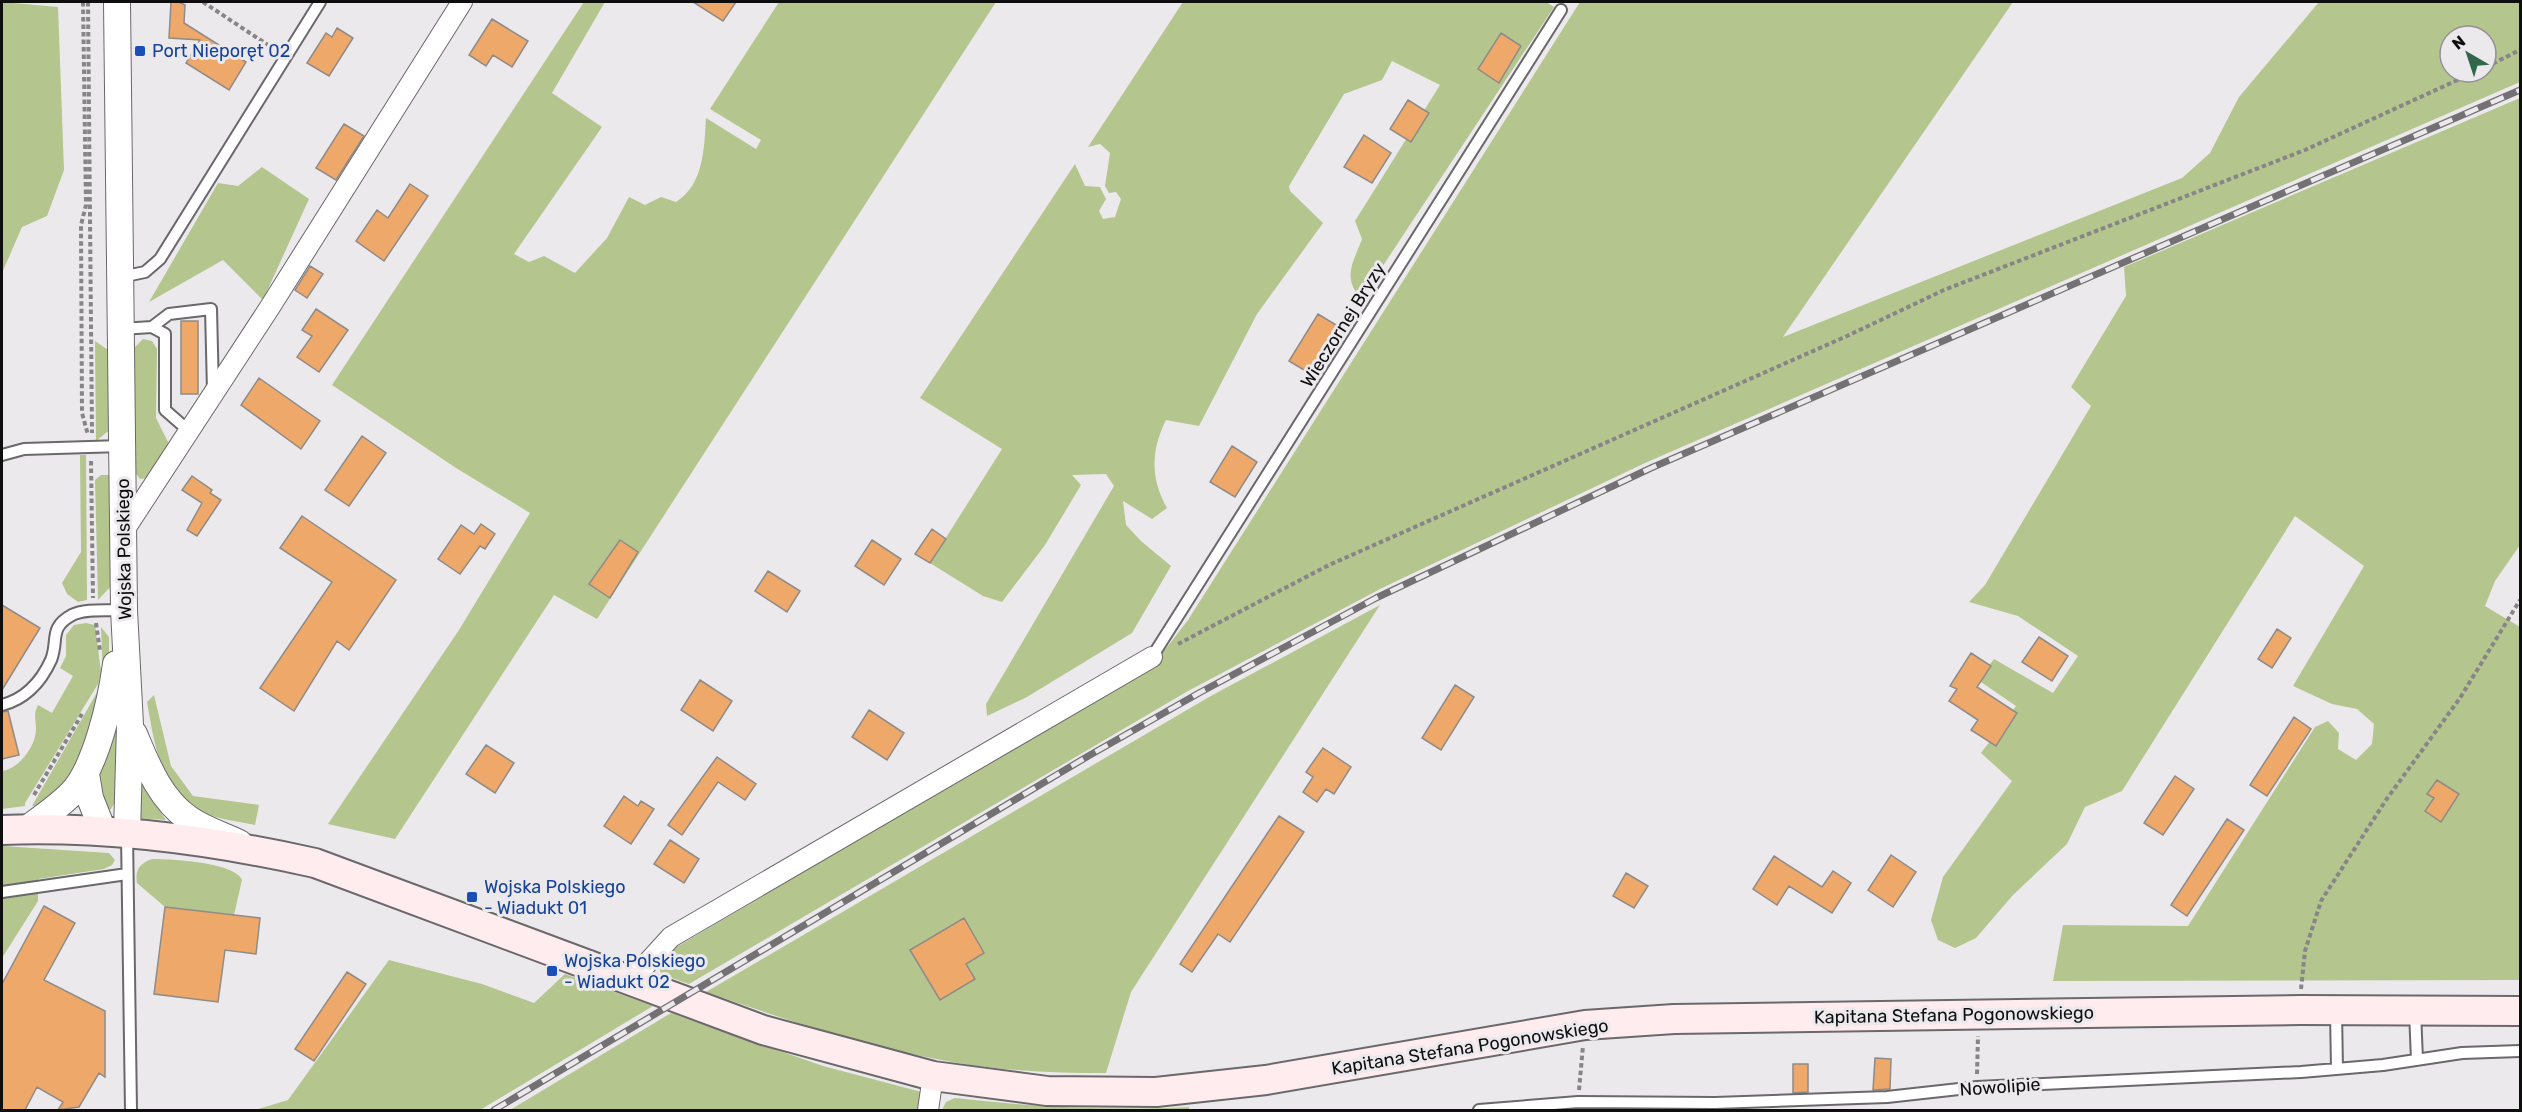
<svg xmlns="http://www.w3.org/2000/svg" width="2522" height="1112" font-family="Rubik,sans-serif">
	<style>
		.green { fill: #b4c58e; fill-rule: evenodd }
		.building { fill: #eea86a; stroke: #8f8b88; stroke-width: 1.5 }
		.lines { fill: none; stroke-linecap: round; stroke-linejoin: round }
		.service-casing { stroke: #6b686c; stroke-width: 14 }
		.minor-casing { stroke: #6b686c; stroke-width: 22 }
		.tertiary-casing { stroke: #6b686c; stroke-width: 28 }
		.secondary-casing { stroke: #6b686c; stroke-width: 32 }
		.path { stroke: #878587; stroke-width: 4; stroke-dasharray: 4.5 3; stroke-linecap: butt }
		.service { stroke: #fff; stroke-width: 10 }
		.minor { stroke: #fff; stroke-width: 20 }
		.tertiary { stroke: #fff; stroke-width: 26 }
		.secondary { stroke: #feecee; stroke-width: 28 }
		.rail-casing { stroke: #737173; stroke-width: 7 }
		.rail { stroke: #ece9ed; stroke-width: 4.5; stroke-dasharray: 14; stroke-linecap: butt }
		.transit-dot { fill: #1a4fb4; stroke: #ece9ed; stroke-width: 2 }
		.labels { text-anchor: middle; stroke-width: 6; stroke-linejoin: round; paint-order: stroke }
		.transit-label { font-size: 18px; fill: #164399; stroke: #ece9ed; text-anchor: start }
		.street-label { font-size: 18px; fill: #0f0e0f; stroke: #ece9ed }
	</style>
	<rect width="100%" height="100%" fill="#ece9ed"/>
	<path class="green" d="M2 2 58 7 64 170 47 216 22 227 2 273Z
		M584 2H605L552 93 602 127 514 254 529 262 544 256 575 273 607 238 629 197 645 205 661 197 676 202C704 184 704 149 706 118L756 149 761 140 710 109 779 2H996L597 619 554 595 395 839 328 824 459 630 530 513 456 468 332 385Z
		M1183 2H1546L1554 7 1361 299C1342 277 1353 263 1362 239L1355 221 1440 85 1392 61 1382 80 1344 94 1289 186 1290 191 1323 223 1257 314 1199 426 1166 420C1151 450 1150 478 1167 508L1152 519 1123 501 1126 525 1141 541 1171 566 1132 633 1027 697 987 716 986 704 1114 486 1106 474 1072 475 1081 485 1045 545 1002 602 983 596 930 563 1002 449 920 398 1075 164 1085 186 1100 187 1106 199 1099 211 1103 219 1115 217 1121 199 1116 192 1109 193 1105 186 1110 153 1100 144 1088 147Z
		M1580 2H2013L1783 337 2182 178 2210 153 2239 97 2319 2H2520V82L1645 463 1382 588 1188 691 689 984 661 974 658 962 665 954 1154 664 1188 620ZM2450 36H2486V72H2450Z
		M2520 98V545L2495 581 2485 606 2520 627V980L2053 981 2063 925 2188 926 2315 727 2328 721 2339 733 2338 749 2356 760 2372 744 2374 724 2357 709 2332 704 2293 686 2364 566 2295 516 2122 791 2085 807 2067 844 2013 895 1976 938 1955 948 1938 940 1931 920 1943 877 2012 781 1981 753 2016 706 1978 680 1994 659 2053 693 2078 656 2018 616 1969 602 1985 585 2091 406 2071 387 2126 296 2124 267Z
		M262 167 309 199 263 300 223 260 149 302 218 183 238 186Z
		M143 339 152 341 157 349 156 418 168 442 167 452 149 478 140 479 136 474V464H132L131 351Z
		M95 341 108 350 112 359 111 429 96 441Z
		M80 455H86L87 600 78 602 67 594 62 583 81 552Z
		M101 475H113V584L98 600 95 480Z
		M1380 605 1131 992 1106 1073C1055 1073 1003 1071 952 1062 868 1047 786 1020 706 992L1209 697Z
		M86 623 95 625 101 672 98 684 25 803V806L2 809V771C19 769 36 746 36 729 36 719 33 715 38 705L52 713 73 676 60 668 66 656V635L74 625Z
		M101 627 109 637V668L75 775 40 805 32 806 103 682Z
		M154 695 171 766 193 796 259 805 255 825C236 821 213 819 196 809 159 788 154 740 147 702Z
		M118 708 120 793 111 809 103 812 98 776Z
		M141 783 166 820 136 818Z
		M2 846 109 853 115 860 112 865 104 869 38 879V901L2 958Z
		M152 859C170 859 235 862 242 880L234 915 165 907 137 883C135 870 139 864 152 859Z
		M389 960 482 984 534 1003 565 974 653 1006 480 1110H255L288 1100Z
		M671 1013 823 1066 918 1091 922 1093 923 1106 918 1110H510Z
		M955 1098C1033 1107 1110 1111 1189 1107V1110H942L946 1102Z"/>
	<path class="building" d="M171 2H179L185 5 184 23 246 62 229 90 186 63 200 40 169 38Z
		M693 2H736L723 21Z
		M492 19 528 41 512 67 493 55 486 66 469 55Z
		M337 28 353 38 329 76 307 63 326 33 332 37Z
		M1501 33 1521 46 1499 83 1478 69Z
		M1408 100 1429 113 1411 142 1390 129Z
		M344 124 364 136 336 180 316 168Z
		M1364 135 1391 153 1372 183 1344 167Z
		M410 184 428 196 384 261 356 241 377 210 388 218Z
		M310 266 323 274 307 298 295 290Z
		M316 309 348 330 319 372 297 357 312 336 302 330Z
		M1318 314 1346 331 1317 378 1289 361Z
		M181 321H198V394H181Z
		M259 378 320 421 301 449 241 405Z
		M362 436 386 453 349 506 325 490Z
		M1232 446 1257 462 1235 497 1210 482Z
		M192 476 212 490 210 493 221 500 197 536 187 530 202 503 182 490Z
		M302 516 396 580 349 650 337 641 294 711 260 688 332 582 280 548Z
		M481 524 495 534 485 549 480 546 460 574 438 559 461 525 474 534Z
		M932 529 946 539 930 563 915 554Z
		M620 540 638 552 610 598 589 584Z
		M872 540 901 559 884 585 855 566Z
		M768 571 800 591 787 612 755 591Z
		M2 605 40 628 2 690Z
		M2277 629 2291 638 2272 668 2258 659Z
		M2039 637 2068 656 2052 681 2022 662Z
		M1971 653 1991 666 1977 687 2017 713 1996 746 1971 730 1978 720 1949 701 1957 689 1950 686Z
		M700 680 732 701 713 731 681 710Z
		M1455 685 1474 697 1441 750 1422 738Z
		M869 710 904 733 887 760 852 737Z
		M8 711 19 755 2 759V712Z
		M2294 717 2311 729 2267 796 2250 785Z
		M486 745 514 763 495 793 466 774Z
		M1323 748 1351 767 1334 794 1326 789 1317 802 1303 792 1313 777 1306 772Z
		M717 757 756 784 745 800 718 782 682 835 668 825Z
		M2175 776 2194 789 2163 835 2144 823Z
		M2437 780 2459 794 2441 822 2425 811 2434 798 2427 794Z
		M624 796 638 806 641 801 654 809 631 844 604 826Z
		M1279 816 1304 832 1230 942 1218 934 1192 972 1180 964Z
		M2227 819 2244 830 2187 916 2171 905Z
		M670 840 699 859 684 883 654 864Z
		M1891 855 1916 872 1893 907 1868 890Z
		M1774 856 1822 887 1833 871 1851 883 1832 913 1789 886 1777 905 1753 889Z
		M1626 873 1648 886 1634 908 1613 896Z
		M44 906 75 923 44 980 105 1011V1077L99 1073 79 1107 58 1110 63 1102 37 1087 25 1110H2V984Z
		M165 907 260 918 256 954 225 950 218 1002 154 994Z
		M964 918 984 953 966 964 975 979 940 1000 910 950Z
		M347 972 366 984 314 1061 295 1049Z
		M1875 1058 1891 1059 1890 1089 1873 1090Z
		M1793 1064H1808V1092L1793 1093Z"/>
	<g class="lines">
		<g class="service-casing">
			<path id="service" d="M121 277 145 272 160 259 320 2
				M152 327 165 334V410L189 431
				M121 329 152 327 169 314 211 309 213 391
				M2 455 24 449 122 446
				M1152 657 1561 10
				M2 705C25 699 41 682 51 660 59 641 48 628 72 615 85 608 109 611 124 610
				M127 835 131 1110
				M2 892 127 874
				M2336 1011 2337 1069
				M2415 1011 2417 1060
				M1479 1110 1578 1102 1715 1103 1887 1097 1977 1087 2301 1072 2383 1065 2462 1053 2520 1051"/>
		</g>
		<g class="minor-casing">
			<path id="minor" d="M123 532 270 307 462 2
				M631 981 671 937 1152 657
				M928 1110 933 1076"/>
		</g>
		<g class="tertiary-casing">
			<path id="tertiary" d="M117 2 124 610 130 725 127 833
				M134 734C147 765 160 799 189 819 203 829 222 835 239 843
				M86 774 90 798 103 831
				M27 829C42 818 58 807 71 794 96 769 111 700 116 664"/>
		</g>
		<g class="secondary-casing">
			<path id="secondary" d="M2 830C107 826 212 840 315 863L763 1030 933 1076 1047 1091 1156 1092 1266 1080 1585 1025 1674 1019 2300 1010 2520 1011"/>
		</g>
		<path class="path" d="M83 2 86 205 81 225 82 413 88 435
			M88 2 92 433
			M203 2 274 49
			M2486 67 2520 50
			M91 461 93 598
			M96 623 100 651
			M1178 644 1329 565 1847 336 1944 290 2305 150 2475 72
			M34 795 82 714
			M2301 989 2305 951 2321 901 2386 800 2460 698 2520 600
			M1977 1074 1978 1036
			M1579 1090 1583 1046"/>
		<use href="#service" class="service"/>
		<use href="#minor" class="minor"/>
		<use href="#tertiary" class="tertiary"/>
		<use href="#secondary" class="secondary"/>
		<g class="rail-casing">
			<path id="rail" d="M494 1110 1090 755 1199 693 1376 598 1651 468 2520 90"/>
		</g>
		<use href="#rail" class="rail"/>
	</g>
	<g class="transit-dot">
		<rect x="134" y="45" width="12" height="12" rx="3"/>
		<rect x="466" y="891" width="12" height="12" rx="3"/>
		<rect x="546" y="965" width="12" height="12" rx="3"/>
	</g>
	<g class="labels">
		<g class="transit-label">
			<text x="152" y="57">Port Nieporęt 02</text>
			<text x="484" y="893">Wojska Polskiego<tspan x="484" dy="21">- Wiadukt 01</tspan></text>
			<text x="564" y="967">Wojska Polskiego<tspan x="564" dy="21">- Wiadukt 02</tspan></text>
		</g>
		<g class="street-label">
			<text transform="translate(1343 325) rotate(-58)" y="6">Wieczornej Bryzy</text>
			<text transform="translate(124 549) rotate(-91)" y="6">Wojska Polskiego</text>
			<text transform="translate(1954 1015) rotate(-1)" y="6">Kapitana Stefana Pogonowskiego</text>
			<text transform="translate(1470 1047) rotate(-9)" y="6">Kapitana Stefana Pogonowskiego</text>
			<text transform="translate(2000 1087) rotate(-4)" y="6">Nowolipie</text>
		</g>
	</g>
	<rect width="2522" height="1112" fill="none" stroke="#0f0e0f" stroke-width="6"/>
	<g transform="translate(2468 54) rotate(321)"><circle r="28" fill="#ece9ed" stroke="#949194" stroke-width="1.5"/>
	<path d="M0-4.5L10 22L0 15L-10 22Z" fill="#31674d"/>
	<text y="-9" font-size="16" font-weight="bold" text-anchor="middle" fill="#0f0e0f">N</text>
	</g>
</svg>
